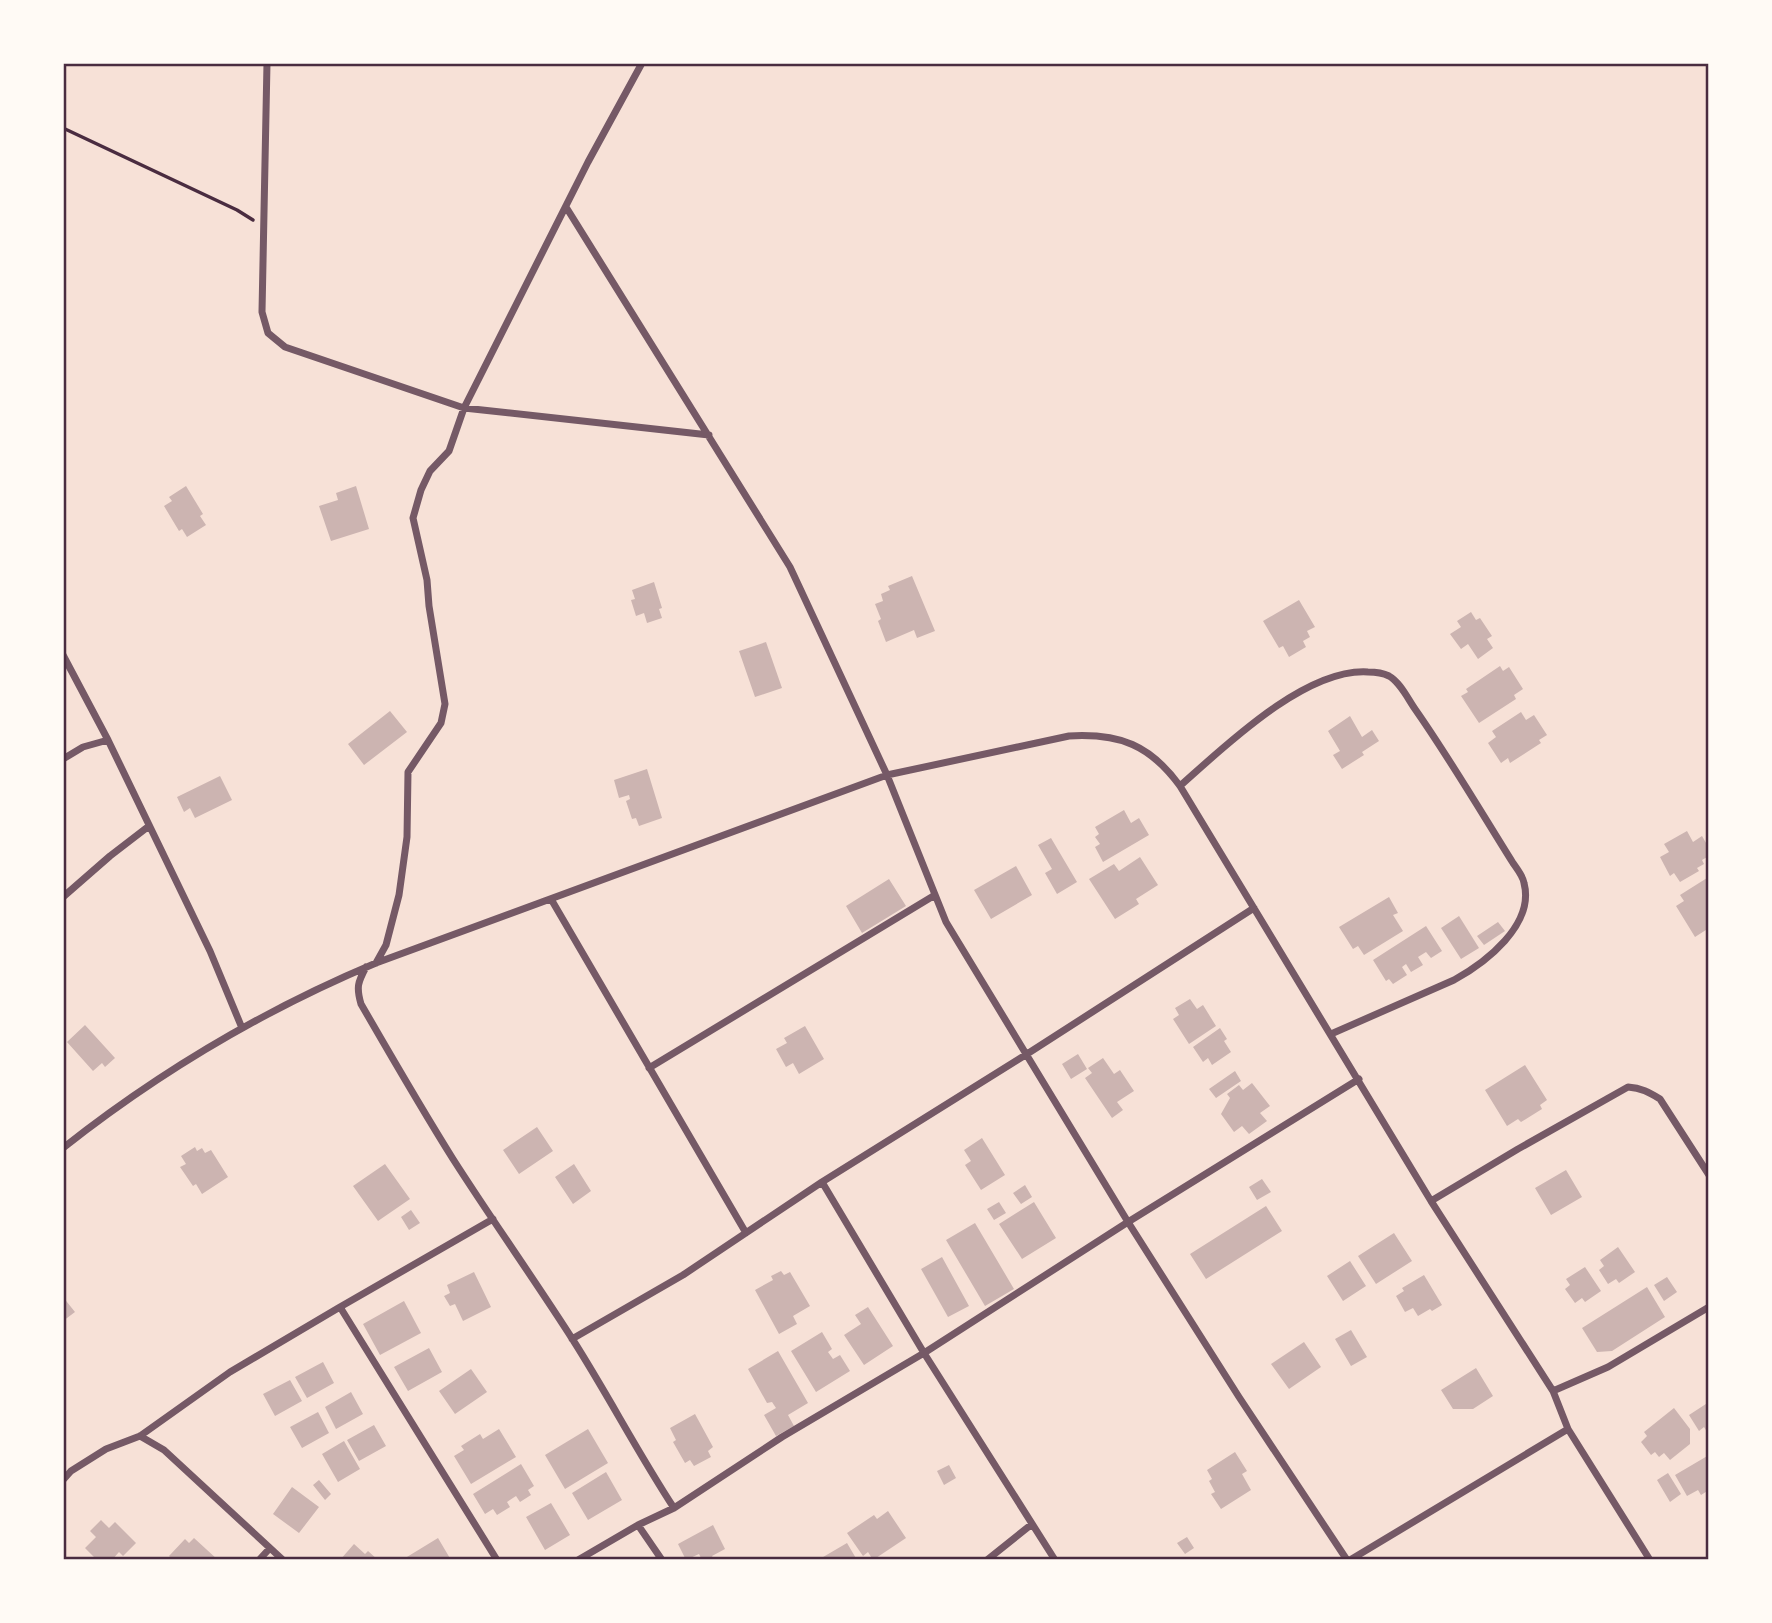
<svg xmlns="http://www.w3.org/2000/svg" width="1772" height="1623" font-family="Merriweather,serif">
	<style>
		.building { fill: #ccb4b1 }
		.lines { fill: none; stroke-linecap: round; stroke-linejoin: round }
		.path { stroke: #4a2c40; stroke-width: 3.5 }
		.minor { stroke: #755966; stroke-width: 7 }
		.neatline { fill: none; stroke: #4a2c40; stroke-width: 2.5 }
	</style>
	<rect width="100%" height="100%" fill="#f7e1d7"/>
	<path class="building" d="M186 486 203 514 200 516 206 525 187 537 182 529 179 531 164 506 172 501 169 497Z
		M356 486 369 529 331 541 319 506 338 500 336 493Z
		M912 576 935 631 917 638 914 630 886 642 878 621 881 619 875 604 883 601 881 594 890 590 888 586Z
		M654 582 662 608 659 609 662 618 647 623 644 613 636 616 631 600 635 599 632 590Z
		M1299 600 1315 627 1307 631 1310 637 1303 641 1306 647 1289 657 1283 646 1279 648 1263 621Z
		M1471 612 1476 620 1480 618 1492 636 1487 639 1493 648 1478 659 1468 644 1461 649 1450 634 1461 627 1457 621Z
		M766 642 782 688 755 697 739 651Z
		M1500 666 1503 671 1509 667 1523 689 1514 695 1516 699 1479 723 1461 696 1468 692 1466 689Z
		M390 711 407 732 364 765 348 744Z
		M1521 712 1526 720 1534 715 1547 735 1539 740 1541 743 1510 763 1508 758 1501 763 1488 743 1496 737 1492 731Z
		M1350 716 1362 737 1372 730 1379 741 1362 752 1364 755 1342 769 1333 755 1340 751 1328 731Z
		M647 769 662 818 639 826 636 818 632 819 626 801 630 799 629 795 619 798 614 780Z
		M220 776 232 800 195 818 190 808 184 812 177 797Z
		M1124 810 1131 823 1139 818 1149 835 1103 862 1095 847 1100 844 1095 837 1099 834 1095 827Z
		M1687 831 1693 842 1702 836 1709 848V856L1702 860 1704 864 1697 868 1699 871 1680 882 1674 873 1670 876 1660 857 1669 852 1664 844Z
		M1051 838 1077 882 1057 894 1045 873 1052 869 1038 845Z
		M1140 857 1158 885 1136 899 1139 904 1115 919 1089 879 1114 864 1119 871Z
		M1016 866 1032 895 991 919 974 890Z
		M1707 878 1709 880V928L1695 937 1676 906 1684 901 1680 895Z
		M889 879 906 906 862 933 846 906Z
		M1389 897 1398 913 1393 915 1403 931 1364 955 1358 946 1353 949 1339 927Z
		M1459 916 1479 948 1461 959 1441 928Z
		M1498 922 1505 931 1484 945 1477 936Z
		M1426 926 1442 951 1431 958 1426 952 1418 957 1423 965 1411 972 1406 964 1402 967 1407 975 1393 984 1389 979 1386 981 1373 960Z
		M1190 999 1197 1009 1203 1005 1216 1026 1189 1044 1173 1019 1179 1015 1175 1008Z
		M85 1025 115 1058 105 1067 102 1063 93 1071 67 1042Z
		M805 1026 824 1059 799 1074 793 1063 786 1067 776 1049 787 1043 784 1038Z
		M1220 1028 1227 1039 1224 1041 1231 1052 1212 1065 1208 1058 1203 1062 1193 1047Z
		M1078 1054 1087 1069 1071 1079 1062 1064Z
		M1103 1058 1114 1074 1120 1070 1134 1091 1117 1102 1123 1110 1112 1118 1085 1078 1092 1073 1088 1068Z
		M1525 1065 1547 1100 1540 1105 1542 1109 1521 1122 1518 1119 1507 1126 1485 1090Z
		M1235 1071 1241 1081 1216 1098 1209 1089Z
		M1252 1083 1270 1106 1260 1113 1267 1121 1249 1134 1242 1126 1234 1132 1221 1114 1230 1098 1227 1094 1239 1085 1243 1090Z
		M537 1127 553 1151 519 1174 503 1150Z
		M982 1138 1005 1175 981 1190 965 1165 971 1161 964 1150Z
		M195 1147 197 1151 202 1148 205 1153 211 1150 228 1177 202 1194 196 1184 193 1186 180 1167 186 1164 181 1156Z
		M385 1164 410 1199 378 1221 353 1186Z
		M574 1164 591 1191 573 1204 555 1177Z
		M1566 1170 1582 1197 1551 1215 1535 1188Z
		M1262 1179 1271 1192 1257 1200 1249 1187Z
		M1025 1185 1032 1197 1021 1204 1013 1193Z
		M999 1202 1006 1213 994 1220 987 1209Z
		M1034 1202 1056 1238 1022 1259 999 1224Z
		M1266 1206 1282 1231 1206 1279 1190 1254Z
		M411 1210 420 1223 409 1230 401 1217Z
		M975 1223 1014 1289 985 1306 946 1240Z
		M1394 1233 1412 1261 1376 1284 1358 1256Z
		M1618 1247 1635 1272 1619 1283 1616 1279 1608 1284 1599 1270 1604 1266 1600 1260Z
		M942 1257 969 1306 948 1317 921 1269Z
		M1350 1261 1366 1286 1343 1301 1327 1276Z
		M1585 1267 1601 1291 1585 1302 1582 1298 1575 1303 1565 1289 1570 1285 1566 1279Z
		M781 1271 784 1275 790 1272 810 1306 793 1316 797 1324 779 1334 755 1290 773 1280 771 1276Z
		M474 1272 491 1307 463 1321 455 1304 450 1306 444 1296 450 1293 447 1285Z
		M1424 1275 1442 1305 1432 1311 1430 1309 1418 1316 1413 1308 1405 1312 1396 1296 1404 1291 1402 1288Z
		M1667 1277 1677 1292 1664 1301 1654 1285Z
		M1647 1287 1665 1317 1612 1351 1597 1352 1582 1328Z
		M63 1297 75 1312 63 1321Z
		M404 1301 421 1333 380 1355 363 1324Z
		M868 1307 893 1346 864 1365 844 1335 861 1324 855 1315Z
		M1351 1330 1367 1357 1351 1366 1335 1339Z
		M822 1332 832 1349 828 1352 833 1359 840 1355 850 1371 816 1392 791 1351Z
		M1304 1342 1321 1367 1289 1389 1271 1364Z
		M429 1348 442 1372 408 1391 394 1367Z
		M778 1351 808 1403 788 1415 794 1426 776 1436 764 1415 776 1408 772 1402 767 1403 748 1369Z
		M323 1362 334 1383 307 1398 295 1377Z
		M1476 1368 1493 1396 1473 1409H1453L1441 1390Z
		M471 1369 487 1392 455 1414 439 1391Z
		M290 1380 302 1401 275 1416 263 1394Z
		M351 1392 363 1414 336 1429 325 1407Z
		M1709 1402V1435L1704 1427 1699 1431 1689 1415Z
		M1674 1408 1690 1429V1444L1670 1460 1664 1453 1659 1457 1655 1452 1651 1455 1641 1442 1647 1436 1644 1432Z
		M318 1412 329 1433 302 1448 290 1427Z
		M695 1414 713 1447 708 1451 711 1457 694 1466 690 1460 685 1463 673 1442 676 1440 670 1428Z
		M374 1425 386 1446 359 1461 347 1440Z
		M499 1429 516 1457 471 1484 454 1456 464 1450 461 1446 480 1434 483 1439Z
		M588 1429 608 1463 565 1489 545 1455Z
		M344 1441 360 1469 338 1482 322 1454Z
		M1235 1452 1247 1471 1242 1474 1251 1490 1221 1509 1211 1494 1215 1492 1209 1481 1212 1479 1207 1470Z
		M1709 1455V1490L1701 1495 1698 1490 1687 1496 1675 1475Z
		M521 1464 534 1486 528 1490 531 1495 520 1502 516 1496 507 1502 510 1507 497 1515 493 1509 485 1514 473 1494Z
		M949 1465 956 1478 944 1485 937 1471Z
		M606 1472 622 1500 588 1520 572 1493Z
		M1668 1473 1681 1494 1670 1502 1657 1480Z
		M319 1480 331 1494 325 1500 313 1485Z
		M292 1487 319 1507 299 1533 273 1514Z
		M551 1503 570 1535 545 1550 526 1517Z
		M888 1511 906 1538 873 1560 868 1552 863 1556 847 1533 874 1515 877 1519Z
		M101 1520 109 1528 115 1522 136 1543 123 1556 119 1552 112 1560H97L85 1548 96 1537 90 1531Z
		M713 1525 725 1549 712 1556 714 1560H702L699 1554 686 1560 678 1544Z
		M1187 1537 1194 1548 1185 1554 1177 1543Z
		M194 1538 218 1560H173L169 1556 185 1539 189 1543Z
		M438 1538 451 1560H402Z
		M847 1543 857 1560H818Z
		M354 1544 365 1554 368 1551 378 1560H340Z"/>
	<g class="lines">
		<path class="path" d="M63 128 237 210 253 220"/>
		<path class="minor" d="M267 63 262 312 268 333 285 347 464 408 709 435
			M566 207 790 567 887 775 946 922 1128 1222 1239 1397 1347 1560
			M63 655 108 740
			M63 759 83 747 108 740 210 951 242 1028
			M1180 786C1224 747 1305 668 1368 672 1375 672 1383 673 1389 676 1400 682 1408 699 1415 709 1450 759 1481 812 1513 863 1517 869 1523 876 1524 883 1535 925 1485 963 1454 980L1331 1034
			M63 897 110 856 149 826
			M551 899 746 1233
			M376 963 386 945 399 895 407 837 408 772 441 723 445 704 429 606 427 580 413 518 421 490 430 471 449 451 464 408 588 162 642 63
			M366 967C358 982 356 987 361 1004 391 1056 421 1108 453 1159 492 1220 534 1279 573 1340 608 1395 638 1453 674 1508
			M649 1068 935 895
			M63 1148C158 1073 264 1010 376 963L887 775 1069 736C1120 733 1150 745 1180 786L1431 1201 1553 1391 1568 1429 1650 1560
			M822 1182 924 1353 1055 1560
			M1431 1201 1518 1149 1628 1087C1641 1088 1649 1092 1660 1099L1709 1175
			M493 1219 340 1307 497 1560
			M572 1339 683 1275 822 1182 1027 1054 1254 908
			M1553 1391 1608 1367 1709 1307
			M140 1436 164 1450 283 1560
			M63 1480 71 1471 106 1449 140 1436 230 1372 340 1307
			M638 1525 662 1560
			M259 1560 270 1548
			M578 1560 638 1525 674 1508 782 1437 924 1353 1128 1222 1359 1079
			M987 1560 1032 1524
			M1350 1560 1568 1429"/>
	</g>
	<rect width="1772" height="1623" fill="none" stroke="#fffaf5" stroke-width="130"/>
	<rect x="65" y="65" width="1642" height="1493" class="neatline"/>
</svg>
